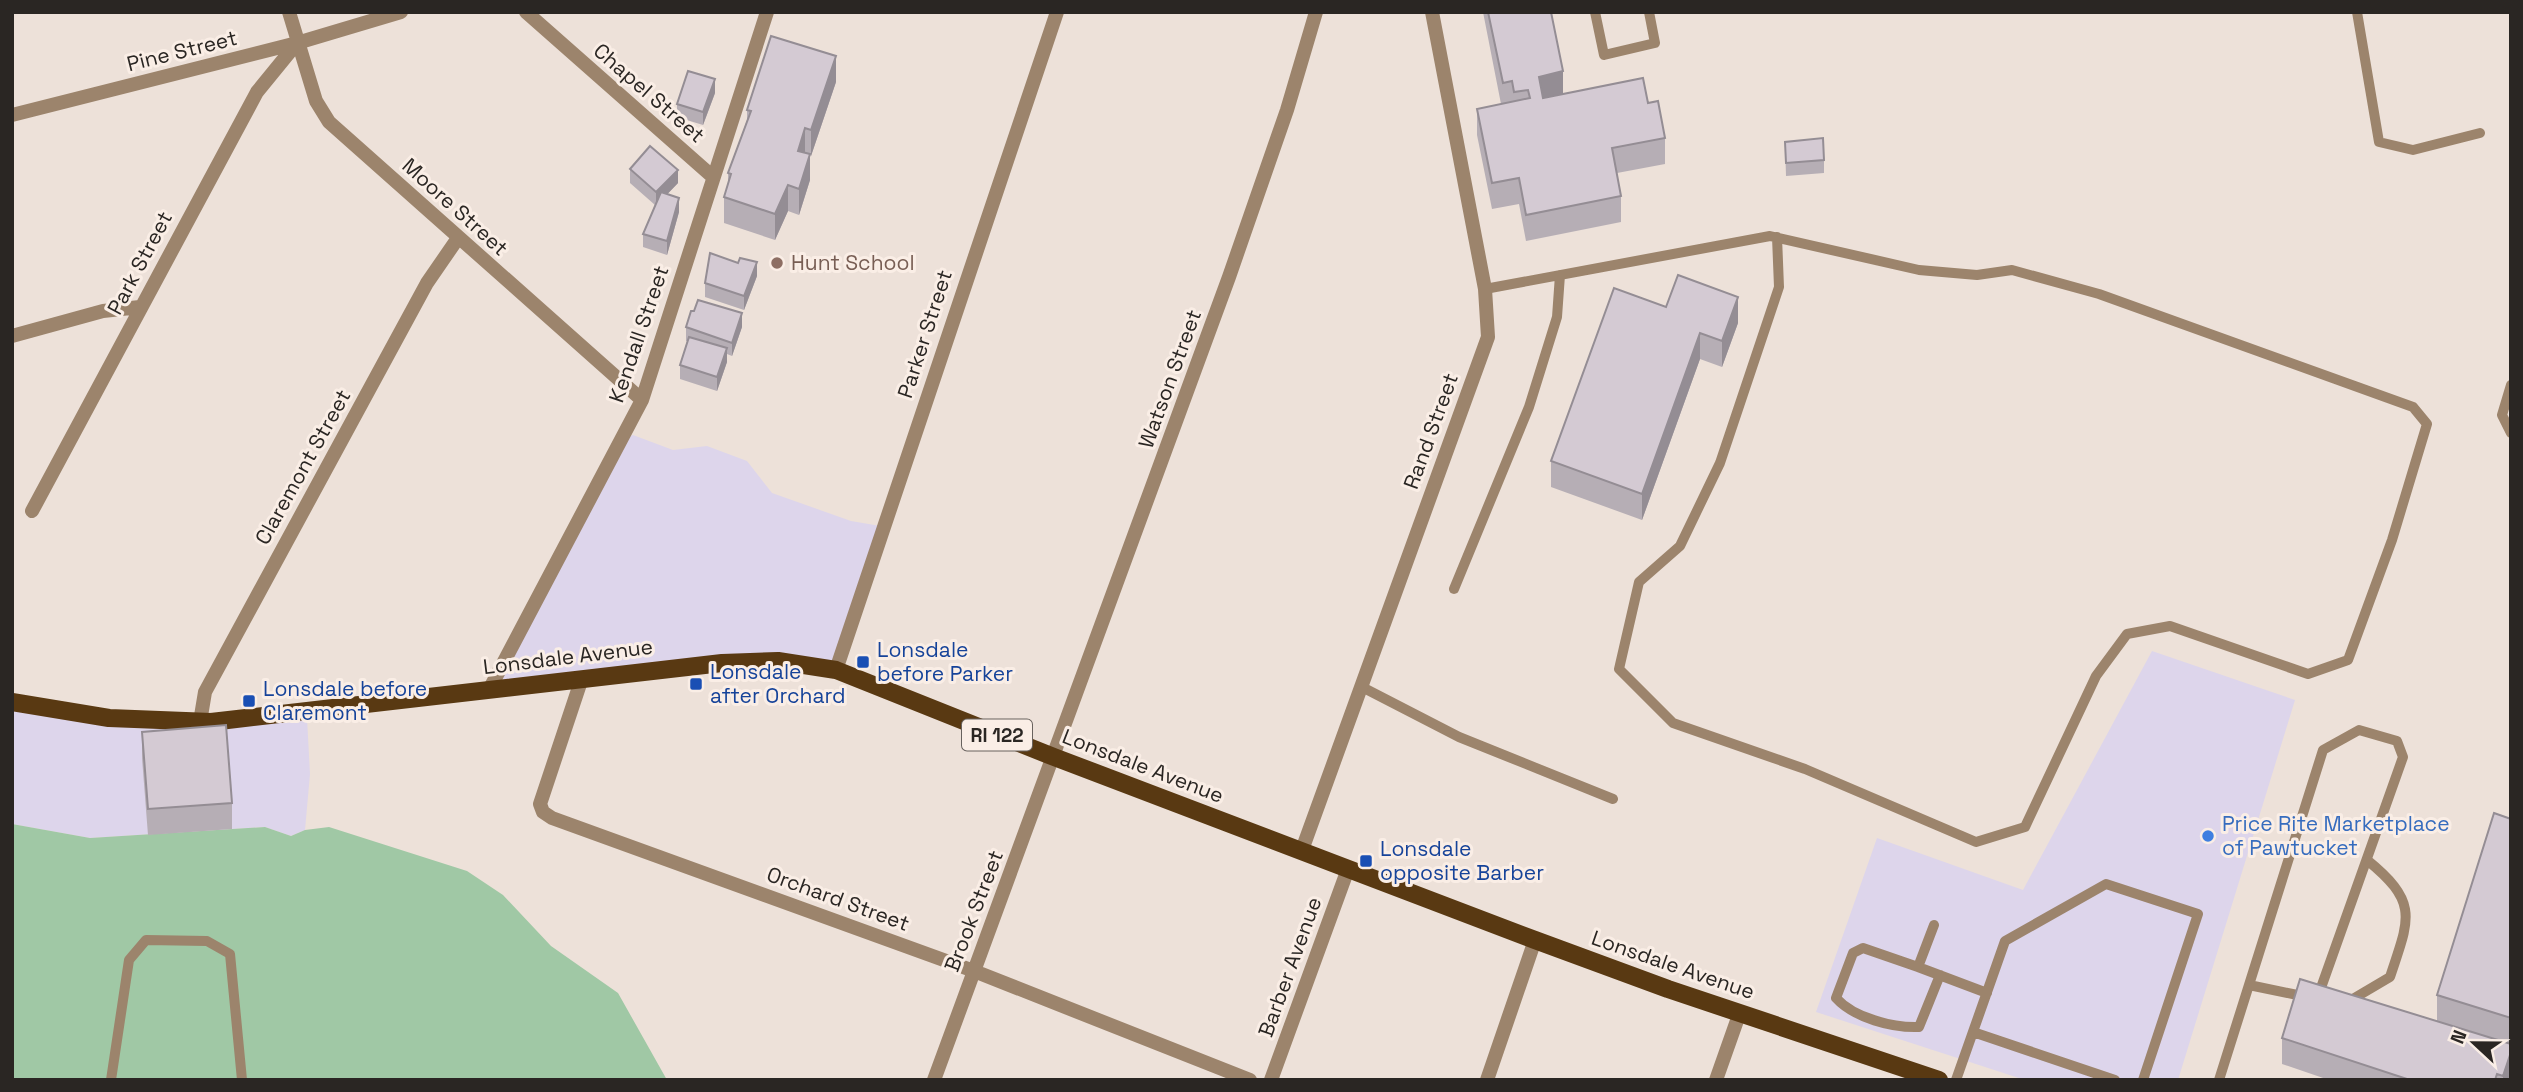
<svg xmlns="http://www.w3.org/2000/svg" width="2523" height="1092" font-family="'Space Grotesk',sans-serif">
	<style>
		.commercial { fill: #ddd5eb }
		.green { fill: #a0c8a5 }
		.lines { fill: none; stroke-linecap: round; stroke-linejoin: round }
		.lane { stroke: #9c846c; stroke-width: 10 }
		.street { stroke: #9c846c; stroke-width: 14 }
		.primary { stroke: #593912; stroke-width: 18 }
		.wall { fill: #b6aeb5 }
		.shaded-wall { fill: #948d94 }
		.building { fill: #d4cad3; stroke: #948d94; stroke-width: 2 }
		.education-dot { fill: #8d6e63; stroke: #faeee6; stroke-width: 2.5 }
		.transit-dot { fill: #1a4fb4; stroke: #faeee6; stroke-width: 2.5 }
		.shop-dot { fill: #3f7fe0; stroke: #faeee6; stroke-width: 2.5 }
		.labels { text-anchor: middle; stroke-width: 6; stroke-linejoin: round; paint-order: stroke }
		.shield { fill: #faeee6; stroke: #68625e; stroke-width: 2 }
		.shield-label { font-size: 19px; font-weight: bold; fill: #2a2623 }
		.street-label { font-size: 21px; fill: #2a2623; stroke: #faeee6 }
		.education-label { font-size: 21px; fill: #785e54; stroke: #faeee6; text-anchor: start }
		.transit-label { font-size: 21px; fill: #164399; stroke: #faeee6; text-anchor: start }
		.shop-label { font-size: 21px; fill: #366cbe; stroke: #faeee6; text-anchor: start }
	</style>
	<rect width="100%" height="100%" fill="#ede1d9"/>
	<path class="commercial" d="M633 435 673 450 707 446 747 461 772 493 851 521 886 527 845 661H718L495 692 627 438Z
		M2152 651 2295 700 2178 1080H2025L1816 1012 1877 838 2023 890Z
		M12 700 98 715 307 718 310 774 305 830 291 836 265 827 90 838 12 824Z"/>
	<path class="green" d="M12 824 90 838 265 827 291 836 305 830 329 827 467 871 503 895 551 946 618 993 667 1080H12Z"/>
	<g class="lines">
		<path class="lane" d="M1595 12 1604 55 1655 43 1649 12
			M2357 12 2379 142 2413 150 2480 133
			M1485 289 1770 236 1919 270 1977 275 2012 270 2099 294 2413 407 2427 424 2392 540 2348 660 2308 674 2170 626 2127 634 2096 676 2025 827 1976 842 1805 769 1673 723 1619 669 1639 582 1680 546 1720 463 1779 287 1777 237
			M2511 385 2502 415 2511 433
			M1454 589 1529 407 1557 317 1560 275
			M1360 686 1459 737 1613 799
			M1934 925 1918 967 1987 993
			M1918 967 1863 948 1853 953 1836 998C1854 1018 1893 1028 1919 1027L1940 975
			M2346 1003 2390 977C2409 919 2420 903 2367 860
			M1973 1032 2115 1080
			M111 1080 129 960 146 940 207 941 230 954 242 1080
			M1956 1080 2005 941 2106 884 2198 914 2143 1080
			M2219 1080 2323 750 2359 730 2397 741 2403 757 2317 999 2249 985"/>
		<path class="street" d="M289 12 316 101 329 122 642 400
			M526 12 713 177
			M12 115 297 43 401 12
			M12 336 103 311 140 307
			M32 511 257 92 297 43
			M836 670 1057 12
			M582 678 540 804 543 812 552 818 974 971 1250 1080
			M489 690 642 400 767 12
			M200 722 205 692 427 283 458 238
			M1302 850 1488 337 1485 289 1432 12
			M934 1080 1229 277 1287 110 1316 12
			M1271 1080 1348 869
			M1487 1080 1535 940
			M1716 1080 1740 1012"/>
		<path class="primary" d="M12 702 109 718 211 722 722 663 778 661 836 670 1054 757 1535 940 1668 989 1939 1080"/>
	</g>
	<path class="wall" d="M1483 12H1551L1563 94 1648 103 1665 138V164L1617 173 1621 196V222L1526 241 1519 204 1492 209 1477 135V109L1501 104Z
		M836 82 811 156 810 155V180L799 215 788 211 775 240 724 223V197L728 185V173L747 120V110Z
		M715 93 703 125 677 117V104Z
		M1785 142 1824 160V173L1786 176Z
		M630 169 678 183 667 194 679 212 667 255 643 247V234L655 205 630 183Z
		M757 276 744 310 705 297V283Z
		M1666 307 1738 323 1722 367 1700 359 1642 520 1551 487V461Z
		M686 327H742L732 356 727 354V362L717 391 680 379V365L687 341H686Z
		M142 732 232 803V829L148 835 142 758Z
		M2511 819 2510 1080H2329L2282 1064V1038L2508 1043 2437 1021V995Z"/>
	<path class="shaded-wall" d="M836 56V82L811 156V130Z
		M1563 71V97L1539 103V77Z
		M715 79V93L703 125V112Z
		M805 128V154L798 151Z
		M810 154V180L799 215V189Z
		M678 170V183L656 206V192Z
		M788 185V211L775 240V214Z
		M679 198V212L667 255V241Z
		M757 262V276L744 310V296Z
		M1738 297V323L1722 367V341Z
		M742 313V327L732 356V343Z
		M1700 333V359L1642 520V494Z
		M727 348V362L717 391V377Z
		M2511 1052V1078L2510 1080H2503V1076Z"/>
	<path class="building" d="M1488 12H1551L1563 71 1539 77 1543 98 1643 78 1648 103 1658 101 1665 138 1612 148 1621 196 1526 215 1519 178 1492 183 1477 109 1530 98 1528 90 1514 92 1512 81 1503 83Z
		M771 36 836 56 811 130 805 128 798 151 810 154 799 189 788 185 775 214 724 197 731 174 728 173 751 111 747 110Z
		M688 71 715 79 703 112 677 104Z
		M1823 138 1824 160 1786 163 1785 142Z
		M650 146 678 170 656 192 630 169Z
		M661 192 679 198 667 241 643 234Z
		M710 253 738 263 740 258 757 262 744 296 705 283Z
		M1678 275 1738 297 1722 341 1700 333 1642 494 1551 461 1614 288 1666 307Z
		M698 300 742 313 732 343 686 327 691 311H694Z
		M689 337 727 348 717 377 680 365Z
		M226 725 232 803 148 809 142 732Z
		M2494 813 2511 819V1018L2437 995Z
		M2300 979 2511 1044V1052L2503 1076 2497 1074 2495 1080H2410L2282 1038Z"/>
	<circle class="education-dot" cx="777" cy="263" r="7"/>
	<g class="transit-dot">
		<rect x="856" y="655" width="14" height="14" rx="3.5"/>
		<rect x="689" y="677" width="14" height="14" rx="3.5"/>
		<rect x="242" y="694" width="14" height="14" rx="3.5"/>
		<rect x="1359" y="854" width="14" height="14" rx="3.5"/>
	</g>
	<circle class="shop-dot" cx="2208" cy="836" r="7"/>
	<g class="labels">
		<rect class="shield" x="962" y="719.5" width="70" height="31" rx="5"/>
		<g class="shield-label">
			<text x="997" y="742">RI 122</text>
		</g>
		<g class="street-label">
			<text transform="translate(182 51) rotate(-14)" y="7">Pine Street</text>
			<text transform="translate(649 93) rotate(41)" y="7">Chapel Street</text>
			<text transform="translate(455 207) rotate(42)" y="7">Moore Street</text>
			<text transform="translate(140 263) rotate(-62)" y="7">Park Street</text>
			<text transform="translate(639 334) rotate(-71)" y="7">Kendall Street</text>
			<text transform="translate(925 334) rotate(-72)" y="7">Parker Street</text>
			<text transform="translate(1170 379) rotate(-70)" y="7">Watson Street</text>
			<text transform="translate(1431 431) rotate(-70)" y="7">Rand Street</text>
			<text transform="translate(303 467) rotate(-61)" y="7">Claremont Street</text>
			<text transform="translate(568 657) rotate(-7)" y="7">Lonsdale Avenue</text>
			<text transform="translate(1143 766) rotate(21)" y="7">Lonsdale Avenue</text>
			<text transform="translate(838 899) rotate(20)" y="7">Orchard Street</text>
			<text transform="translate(974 911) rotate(-69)" y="7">Brook Street</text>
			<text transform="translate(1673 965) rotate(19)" y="7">Lonsdale Avenue</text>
			<text transform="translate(1290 967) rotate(-70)" y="7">Barber Avenue</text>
		</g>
		<g class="education-label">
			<text x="791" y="270">Hunt School</text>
		</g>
		<g class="transit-label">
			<text x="877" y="657">Lonsdale<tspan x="877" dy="24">before Parker</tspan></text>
			<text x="710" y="679">Lonsdale<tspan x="710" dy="24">after Orchard</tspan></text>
			<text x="263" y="696">Lonsdale before<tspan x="263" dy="24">Claremont</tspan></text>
			<text x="1380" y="856">Lonsdale<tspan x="1380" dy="24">opposite Barber</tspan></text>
		</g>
		<g class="shop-label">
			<text x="2222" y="831">Price Rite Marketplace<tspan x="2222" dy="24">of Pawtucket</tspan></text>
		</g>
	</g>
	<rect width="2523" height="1092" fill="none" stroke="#2a2623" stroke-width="28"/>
	<g transform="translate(2474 1043) rotate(292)" stroke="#faeee6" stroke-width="5" paint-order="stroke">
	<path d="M0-5L12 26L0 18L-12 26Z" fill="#2a2623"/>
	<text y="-10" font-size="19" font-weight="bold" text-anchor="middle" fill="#2a2623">N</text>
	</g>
</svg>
